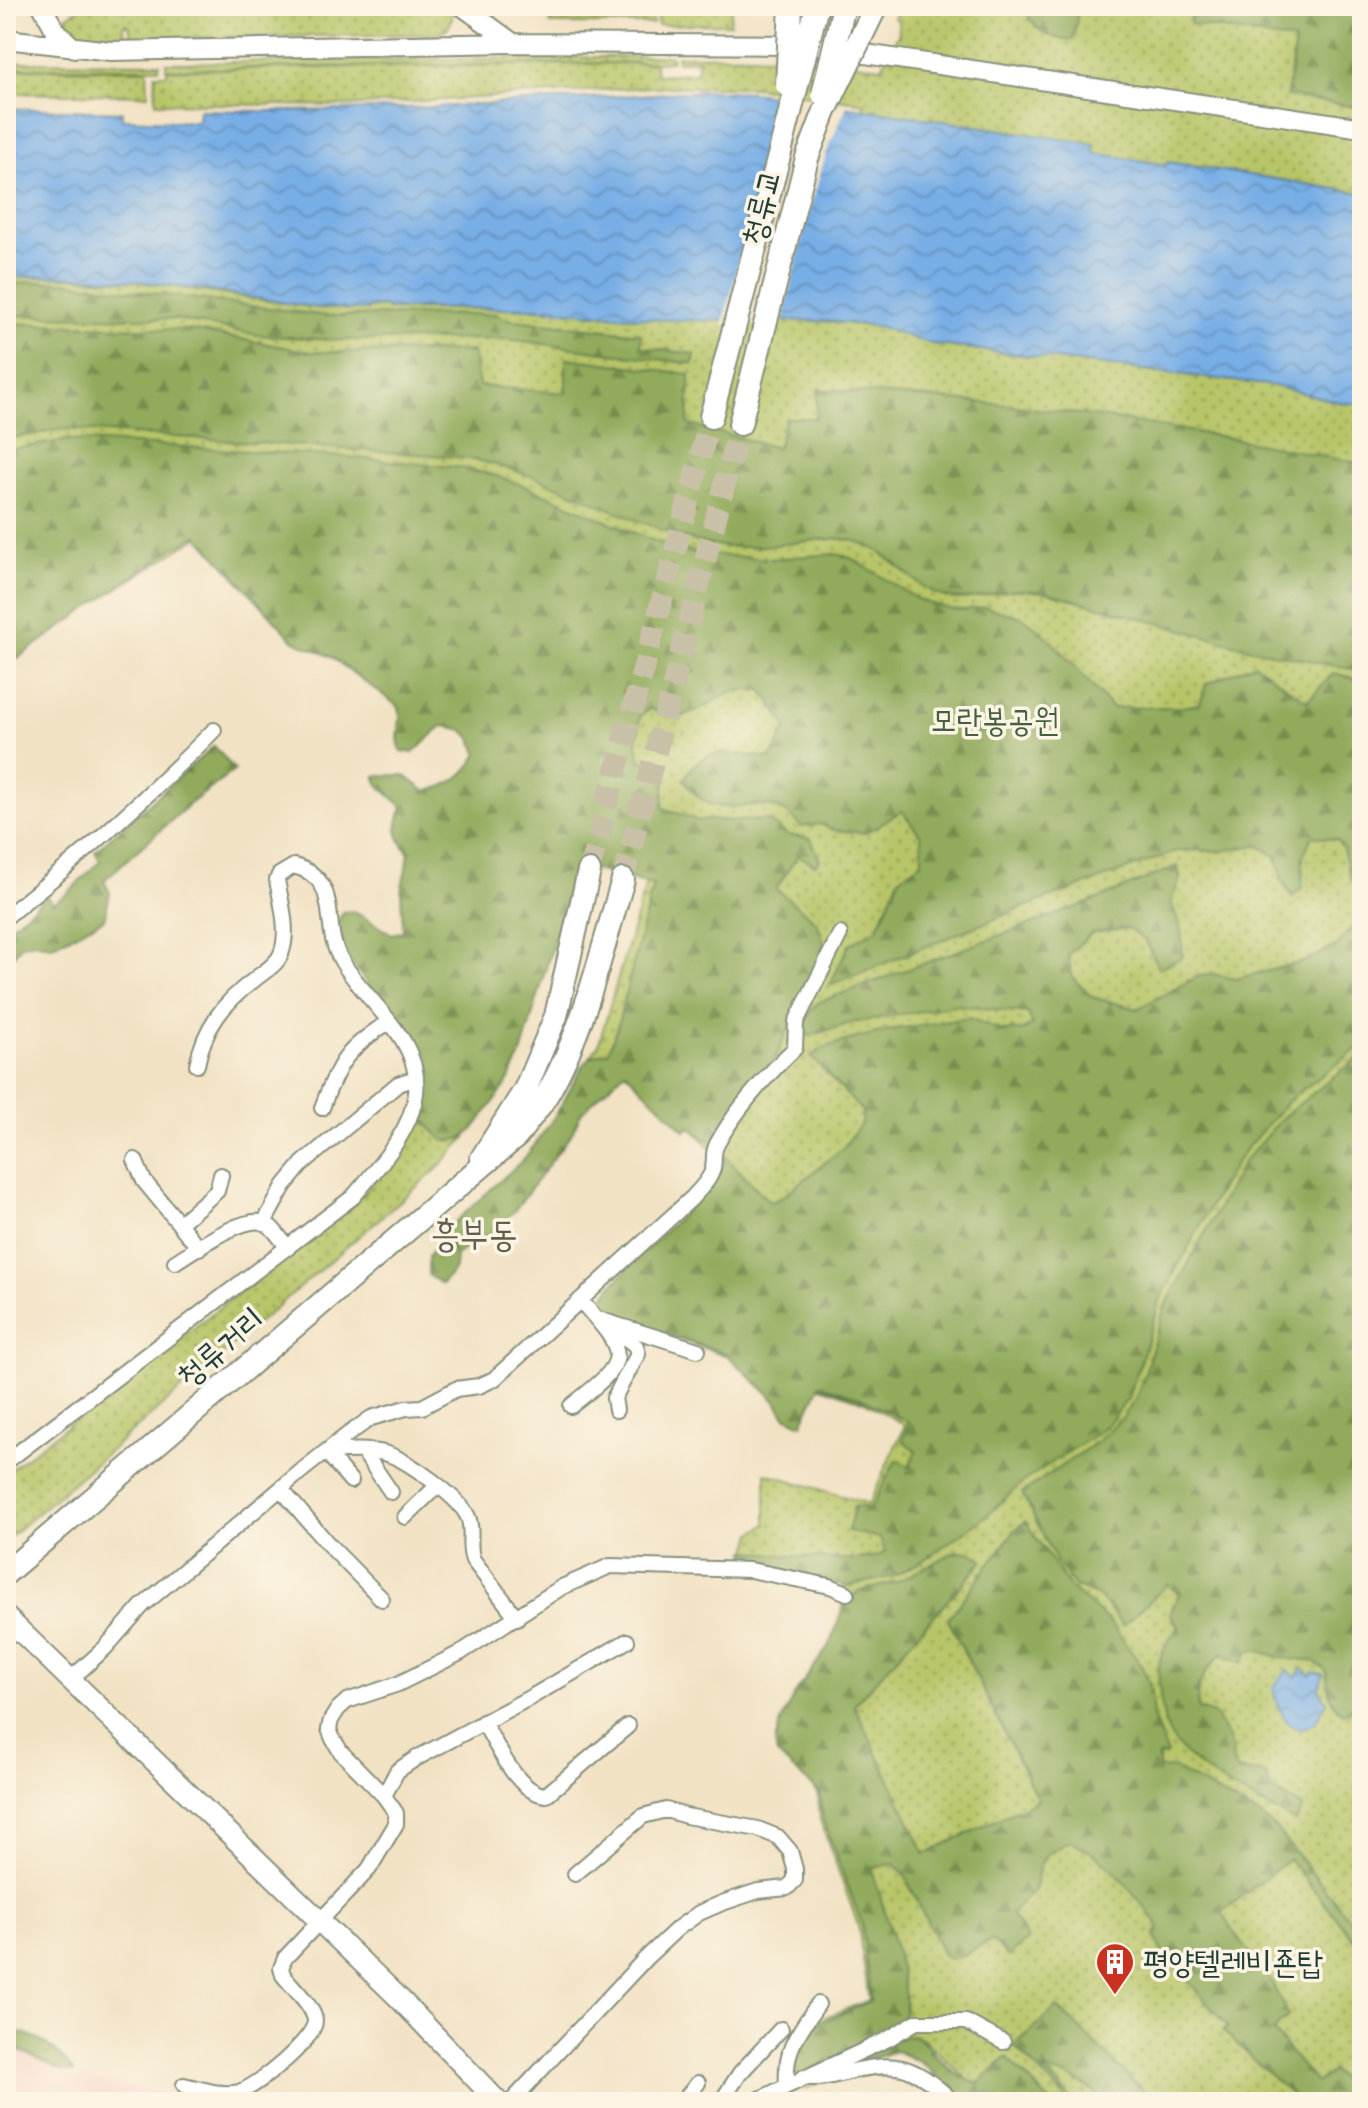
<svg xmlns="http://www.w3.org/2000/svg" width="1368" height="2108" font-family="Caveat,'Poor Story',sans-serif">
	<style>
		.built { fill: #f7d1c7 }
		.grass { fill: url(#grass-dots); stroke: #6b814e; stroke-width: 2 }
		.forest { fill: url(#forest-firs); stroke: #587448; stroke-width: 2 }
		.water { fill: url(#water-waves); stroke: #4c768d; stroke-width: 2 }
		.pier { fill: #f2e2c4 }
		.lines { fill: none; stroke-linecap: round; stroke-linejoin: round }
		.primary-tunnel { stroke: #c8c1a7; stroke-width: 22; stroke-dasharray: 22 11; stroke-linecap: butt }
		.minor-casing { stroke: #88907c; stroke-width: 18 }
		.tertiary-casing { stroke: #88907c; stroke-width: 22 }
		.secondary-casing { stroke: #88907c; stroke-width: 24 }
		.primary-casing { stroke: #88907c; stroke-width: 26 }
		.minor { stroke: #fff; stroke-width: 14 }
		.tertiary { stroke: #fff; stroke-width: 18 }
		.secondary { stroke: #fff; stroke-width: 20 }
		.primary { stroke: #fff; stroke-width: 22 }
		.primary-bridge-casing { stroke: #88907c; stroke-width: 26; stroke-linecap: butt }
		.primary-bridge { stroke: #fff; stroke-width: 22 }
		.labels { text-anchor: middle; stroke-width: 7; stroke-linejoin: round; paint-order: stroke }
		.street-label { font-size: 32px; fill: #1f3d34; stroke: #fcf5e5 }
		.park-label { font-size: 32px; fill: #455f41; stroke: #fcf5e5 }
		.poi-label { font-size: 32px; fill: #1f3d34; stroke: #fcf5e5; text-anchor: start }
		.quarter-label { font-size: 36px; fill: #625f4d; stroke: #fcf5e5 }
	</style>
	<defs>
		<pattern id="grass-dots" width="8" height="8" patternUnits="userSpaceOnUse" patternTransform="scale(2)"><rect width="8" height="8" fill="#b7c567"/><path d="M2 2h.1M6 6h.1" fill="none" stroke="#94a156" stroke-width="1.8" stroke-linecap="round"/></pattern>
		<pattern id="forest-firs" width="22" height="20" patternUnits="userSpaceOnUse" patternTransform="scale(2)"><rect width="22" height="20" fill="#91aa5c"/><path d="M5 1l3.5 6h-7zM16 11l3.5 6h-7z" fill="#768c4d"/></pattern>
		<pattern id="water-waves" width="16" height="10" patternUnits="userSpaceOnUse" patternTransform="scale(2)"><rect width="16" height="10" fill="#78aee6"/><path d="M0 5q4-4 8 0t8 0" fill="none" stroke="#628fbb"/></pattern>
	</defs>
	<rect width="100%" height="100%" fill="#fcf5e5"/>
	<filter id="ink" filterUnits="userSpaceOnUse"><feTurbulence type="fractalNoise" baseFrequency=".0125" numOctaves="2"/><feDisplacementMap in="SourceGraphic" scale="16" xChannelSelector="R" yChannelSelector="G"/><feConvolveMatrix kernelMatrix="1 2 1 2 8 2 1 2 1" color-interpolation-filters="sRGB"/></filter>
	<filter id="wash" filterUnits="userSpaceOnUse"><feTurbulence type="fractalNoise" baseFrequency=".006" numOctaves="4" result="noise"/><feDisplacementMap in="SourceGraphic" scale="32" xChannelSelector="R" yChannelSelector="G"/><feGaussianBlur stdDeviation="1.8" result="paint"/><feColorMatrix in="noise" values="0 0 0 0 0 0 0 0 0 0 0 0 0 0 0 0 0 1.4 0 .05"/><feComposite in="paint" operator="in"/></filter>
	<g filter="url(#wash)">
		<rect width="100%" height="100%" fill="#f2e2c4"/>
		<path class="built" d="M6 2035 37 2041 78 2078 215 2102H6Z"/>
		<path class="grass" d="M83 6H449L453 15 448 28 438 34 130 39V28L126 24 123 27 127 39H73L69 34 66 17Z
			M561 6H648L653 24H550L551 15 560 10Z
			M653 6H732L730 24 658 25Z
			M900 6H1362V193L1169 162 1168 165 1093 153 1094 144 863 109 865 103 755 87H651L346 106 156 103 155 74H167V70L655 63 656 75 697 73 698 60 677 61V56C746 54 814 57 882 67L899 32 898 21 894 18Z
			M672 56V61L656 62 166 69V63Z
			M6 62 160 63 159 68H26L6 67Z
			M6 69 147 70 148 95 6 93Z
			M31 275 133 281 325 309 386 306V309L532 308 666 320 824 321 877 326 932 344 1275 386 1343 403 1362 404V2102H992L922 2038 806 2089 793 2062 808 2024 869 2000 858 1925 820 1820 818 1793 783 1752 847 1608 843 1581 748 1551 753 1533 766 1525V1473L869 1504 905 1425 862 1401 599 1313 729 1168 673 1107 664 879 541 755 219 510 198 537 6 659V278Z
			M646 883 653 885 617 1029 608 1053 590 1057 598 1046Z
			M416 1113 453 1141 467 1136 436 1170 6 1540V1473L355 1203C378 1176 408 1148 416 1113Z"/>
		<path class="forest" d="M1024 6H1079L1073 40C1050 40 1032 30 1024 6Z
			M1184 6H1362V108L1287 96 1295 41 1190 24 1191 15 1183 13Z
			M32 282H66L328 316 497 314 505 319 641 334V347L695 354 693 364 507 339 335 340 257 335 176 319 6 315V285Z
			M6 323 190 330 311 352 473 351 479 386 566 393V358L690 374 688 424 777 448 786 418H816L818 389C889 396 960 399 1031 408 1143 421 1252 441 1362 464V671L1252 649 1050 593C1040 592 1030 590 1020 590 994 590 967 605 942 596 905 583 890 545 844 539 830 537 816 540 802 542 768 546 733 551 699 542 617 519 544 470 459 457L65 429 6 439Z
			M69 440 347 457 462 468 493 475 525 486 651 540 700 554 771 559 835 554 851 558 919 600 949 609 964 610 985 607 1022 617 1042 632 1062 652 1112 708 1182 707 1200 704 1206 684 1254 664 1307 701 1334 673 1362 681V1045L1289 1100 1244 1151 1224 1181 1160 1300 1129 1397 1109 1423 1096 1434 1025 1480 985 1517 967 1530 919 1563 894 1576 848 1586 748 1567 746 1551C774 1553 866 1568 885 1552L880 1538 848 1531 855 1506 871 1508 896 1460 909 1466 916 1451 902 1440 909 1422 858 1397 820 1385 802 1424 785 1416 774 1399 725 1353 602 1315C599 1299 610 1287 620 1276L716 1180 726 1157 769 1202 780 1199 843 1148 862 1122V1111L811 1057 823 1048 842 1042 889 1030 969 1018 1003 1031 1023 1030 1033 1025 1028 1013 955 1005 851 1023 809 1036 804 1034C804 1020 809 1011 819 1002L1088 903 1178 866 1180 879 1171 902 1181 930 1183 957 1159 968 1144 939 1127 928 1092 933 1069 954 1071 976 1092 997 1137 1009 1199 976 1214 974 1235 979 1303 962 1337 946 1355 923 1359 895 1350 878 1343 848 1337 840 1312 836 1303 857 1302 888 1292 897 1282 881 1277 857 1257 845 1222 851 1180 850 1019 909 830 985 849 945 878 928 899 878 922 862 921 836 902 811 865 833 833 830 820 824 801 827C797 822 792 816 787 813 750 790 715 831 684 779 707 739 734 757 771 758L787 727 762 690C754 690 743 689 736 691 704 701 688 729 651 709L640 715 637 744 641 761 661 766 665 776 663 808 696 820 768 821 788 835 811 839 820 860 815 865 798 855 776 889 817 922 824 943 823 959 797 1008 775 1059 711 1140 703 1138 690 1127 685 1131 625 1071 581 1113 572 1133 514 1211 477 1245 474 1243 456 1255 455 1268 442 1284 428 1275V1257L442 1234 525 1158 556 1115 582 1067 590 1057 608 1052 617 1029 653 885 576 865 520 1058 505 1087 472 1131C464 1139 455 1141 444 1141L416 1113 423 1078 421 1064 411 1043 344 953 336 925 343 912 353 911 392 934 403 931 401 891 409 854C395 834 394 830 403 807L380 787 375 776 404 775 425 791C449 788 466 775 478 754 472 733 463 727 442 726L413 753 401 751C394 736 403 723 399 707L330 656 294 641 197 535 175 547 6 666V450Z
			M214 746 235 770 191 803 104 880 110 893 104 919 51 946 35 942 21 945 6 967V930L47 896 53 903 67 894 100 861 95 851Z
			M1362 1055V1710L1358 1708 1343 1713C1329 1703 1327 1689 1327 1672 1309 1653 1305 1663 1284 1658 1272 1656 1262 1651 1250 1649L1242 1663 1222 1654C1205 1670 1195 1685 1198 1709L1214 1714C1220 1723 1228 1734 1231 1744 1235 1755 1229 1758 1237 1770L1266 1774 1271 1790 1303 1807 1296 1822C1260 1803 1197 1774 1174 1741 1164 1728 1162 1710 1160 1694 1156 1663 1159 1651 1179 1627L1170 1614 1179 1594 1168 1584 1123 1626 1099 1596 1075 1586 1057 1562 1022 1493 1098 1441 1124 1416 1134 1401 1142 1383 1164 1309 1244 1161 1283 1117Z
			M1025 1521 1071 1589 1109 1621 1141 1665 1150 1685 1153 1716 1167 1755 1159 1756V1769L1173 1768 1262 1817 1276 1829 1362 1934 1355 1941 1289 1859 1222 1912 1232 1930 1270 1979 1288 2016 1273 2031 1316 2083 1332 2071 1362 2098V2102H1299L1223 2031 1228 2026 1161 1951 1155 1935 1159 1925C1135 1895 1106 1854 1069 1841L1046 1855 1040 1865 1034 1890 1011 1914 1028 1939 1008 1957 992 1940 959 1957 950 1959 943 1954 904 1874 894 1864 872 1868C882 1906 904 1966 905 2004 906 2014 902 2020 897 2028L795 2077 791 2076 789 2063 808 2028 871 2001 862 1924 823 1820 820 1793 777 1754 775 1742 780 1724 794 1695 831 1643 844 1604 857 1592 897 1582 956 1551 970 1552 984 1560 854 1705 925 1854 1038 1800 948 1619 1015 1530Z
			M1057 2007 1155 2102H1105C1081 2079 1073 2079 1043 2069L1074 2102H1069L1014 2046Z
			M6 2031C35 2031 58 2049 74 2072 50 2071 26 2046 6 2050Z
			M912 2035 919 2038C935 2053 956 2081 979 2083L1007 2057 1050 2102H1002L987 2093 981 2102C947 2102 946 2082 924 2065 916 2059 905 2055 896 2051L861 2061 860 2057 896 2039Z"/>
		<path class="water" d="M703 91 752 92 1095 144 1094 153 1167 165 1168 162 1362 193V404L1343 403 1275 386 932 344 877 326 824 321 666 320 532 308 386 309 385 306 368 307V310H344V308L325 309C220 294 112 269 6 278V108L122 112V119L198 122 199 110C368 115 535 101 703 91Z
			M1303 1668 1311 1675 1313 1672 1323 1674 1319 1689 1327 1702 1314 1724 1299 1729C1281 1721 1277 1707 1273 1688L1287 1670 1296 1677Z"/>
		<path class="pier" d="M773 91 848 103 827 151 804 230 781 325H723L773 125Z"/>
	</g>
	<g filter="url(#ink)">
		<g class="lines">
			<path class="primary-tunnel" d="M589 871 711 417
				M623 880 740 424"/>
			<g class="minor-casing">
				<path id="minor" d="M6 917C79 859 149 796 214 730
					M322 1108C338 1063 347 1048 389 1022
					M135 1160 144 1181 199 1248
					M264 1223 284 1186 303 1163 398 1084 416 1078
					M179 1224 217 1191 221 1175
					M175 1262C193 1251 247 1212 267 1224 275 1229 282 1241 288 1248
					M598 1319 698 1350
					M611 1334 627 1339 636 1346 638 1354 614 1398 616 1410
					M571 1406C631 1359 630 1356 580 1300
					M363 1451 391 1492
					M326 1452 351 1481
					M327 1452C345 1451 366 1449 384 1453 405 1458 459 1497 468 1517 474 1531 467 1546 473 1560L517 1618
					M6 1462 353 1197C378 1167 411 1133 416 1093 422 1037 365 1003 340 958 321 925 343 879 294 866L279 875 277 880C281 902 290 932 281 954 276 966 263 972 254 980 224 1002 204 1028 197 1065
					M281 1489 329 1545 382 1599
					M405 1517 438 1485
					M71 1679 105 1648 142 1606 305 1468 347 1435 371 1418 406 1408 422 1407 456 1389 479 1386 494 1379 692 1198C699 1190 711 1179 713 1168 715 1159 712 1153 717 1144 736 1109 766 1076 795 1048L796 1022 840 934
					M483 1722C498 1746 517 1793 546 1795L628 1726
					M384 1796 397 1771 415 1759 533 1696 627 1641
					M804 2077C821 2080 832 2076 848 2072 895 2061 912 2064 948 2097
					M184 2085C201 2089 221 2096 239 2092 257 2087 315 2039 315 2021 314 2006 292 1987 283 1975L281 1968 285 1958 369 1869 396 1824V1813L384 1796 341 1752 333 1739 329 1729 331 1720 338 1709 347 1701 398 1684 460 1653 562 1587 610 1566 750 1570 830 1586 847 1593
					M787 2086C784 2048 798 2034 818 2004
					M511 2102 646 1958 678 1928 699 1913 722 1903 758 1891 787 1888 795 1880V1869L790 1851 778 1837 758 1829 686 1816 666 1810 643 1816 575 1874
					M682 2102 698 2083
					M721 2102 740 2073 781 2029
					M753 2102 888 2039 916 2022H966L1003 2042"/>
			</g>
			<g class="tertiary-casing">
				<path id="tertiary" d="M42 6 55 30 74 48
					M462 6 513 43 805 45 1362 128
					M6 39 111 51 513 43"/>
			</g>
			<g class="secondary-casing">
				<path id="secondary" d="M6 1617 399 1998 498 2102"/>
			</g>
			<g class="primary-casing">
				<path id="primary" d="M711 417 780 152
					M740 424 807 158
					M482 1158 525 1090 556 1016 589 871
					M6 1573 517 1136C525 1124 535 1113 543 1101 583 1037 601 952 623 880"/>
			</g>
			<use href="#minor" class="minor"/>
			<use href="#tertiary" class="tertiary"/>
			<use href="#secondary" class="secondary"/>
			<use href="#primary" class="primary"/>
			<g class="primary-bridge-casing">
				<path id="primary-bridge" d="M787 85 791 6
					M823 94 844 6
					M780 152 817 6
					M807 158 825 111 876 6"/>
			</g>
			<use href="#primary-bridge" class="primary-bridge"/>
		</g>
	</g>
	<defs>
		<g id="building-pin" transform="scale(2)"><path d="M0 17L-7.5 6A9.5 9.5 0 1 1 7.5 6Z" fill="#c8321e" stroke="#fcf5e5"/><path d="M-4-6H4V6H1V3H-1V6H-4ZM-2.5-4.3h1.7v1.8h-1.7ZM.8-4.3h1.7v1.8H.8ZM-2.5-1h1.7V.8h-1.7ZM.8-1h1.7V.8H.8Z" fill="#fff"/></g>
	</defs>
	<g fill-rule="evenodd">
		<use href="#building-pin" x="1115" y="1962"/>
	</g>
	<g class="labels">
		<g class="street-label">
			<text transform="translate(761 207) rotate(-76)" y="11">청류교</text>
			<text transform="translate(220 1347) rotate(-41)" y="11">청류거리</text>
		</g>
		<g class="park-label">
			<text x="995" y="731">모란봉공원</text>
		</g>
		<g class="poi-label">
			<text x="1143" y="1973">평양텔레비죤탑</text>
		</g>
		<g class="quarter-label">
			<text x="474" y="1246">흥부동</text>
		</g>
	</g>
	<rect width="1368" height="2108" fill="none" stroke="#fcf5e5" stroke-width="32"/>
</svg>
